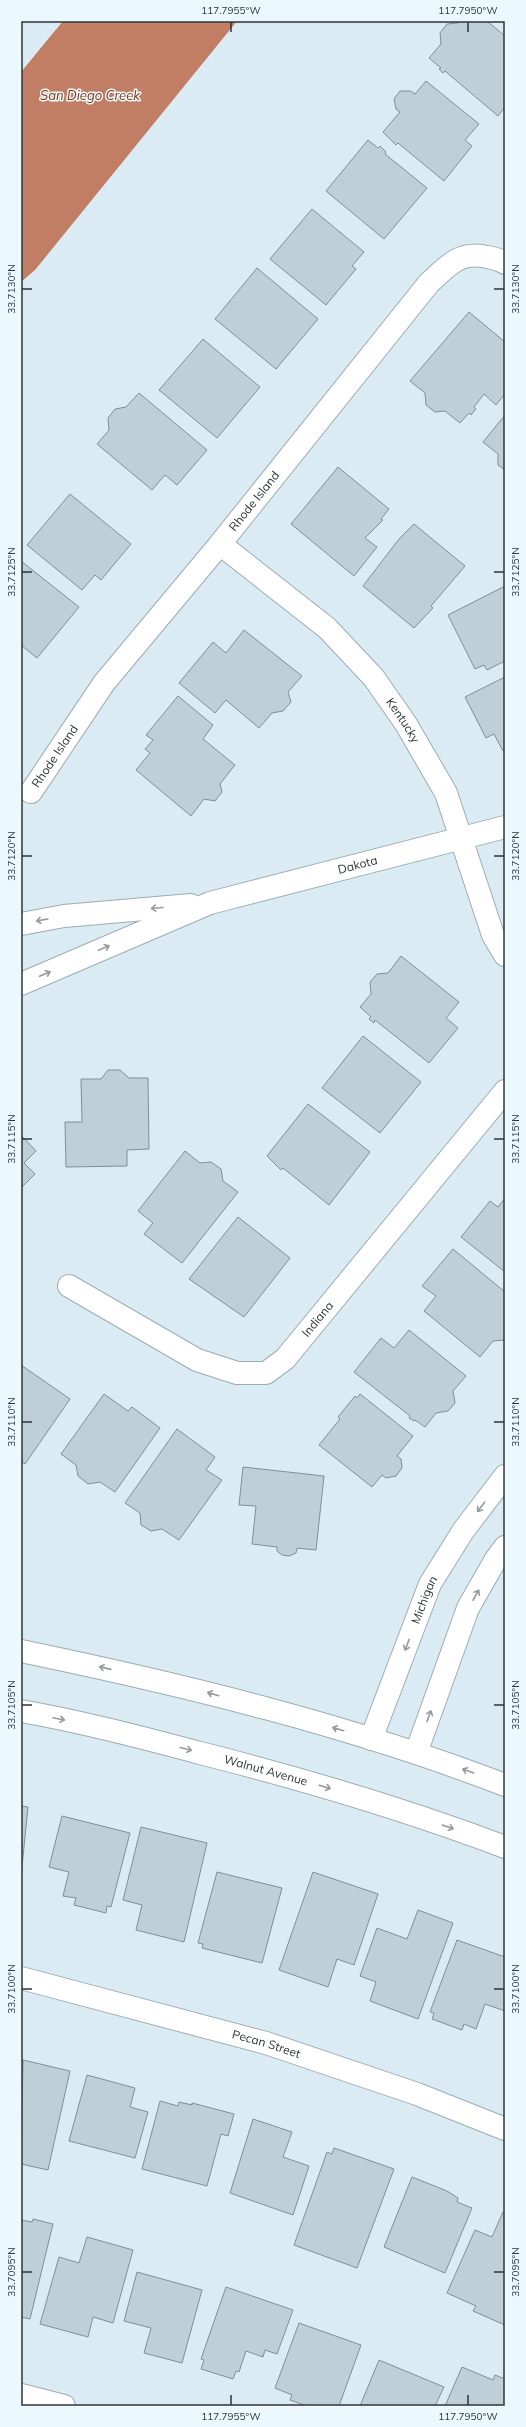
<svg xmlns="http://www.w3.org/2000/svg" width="526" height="2427" font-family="Mulish,sans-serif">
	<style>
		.water { fill: #c17e64 }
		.building { fill: #bfcfd7; stroke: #808f96 }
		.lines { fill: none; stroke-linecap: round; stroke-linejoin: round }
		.minor-casing { stroke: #9cacb3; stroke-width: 24 }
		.tertiary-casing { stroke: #9cacb3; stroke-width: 24 }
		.secondary-casing { stroke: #9cacb3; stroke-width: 24 }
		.minor { stroke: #fff; stroke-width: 22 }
		.tertiary { stroke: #fff; stroke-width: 22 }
		.secondary { stroke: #fff; stroke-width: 22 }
		.oneway { stroke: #979a9c }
		.ticks { fill: none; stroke: #2f3538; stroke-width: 1.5 }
		.labels { text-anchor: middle; stroke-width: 3; stroke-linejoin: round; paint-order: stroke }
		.street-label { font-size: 12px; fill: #2f3538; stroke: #ebf8fe }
		.water-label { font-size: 13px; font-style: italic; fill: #85330d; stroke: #ebf8fe }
		.neatline { fill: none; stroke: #2f3538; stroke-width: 1.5 }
		.ticks-label { font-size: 10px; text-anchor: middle; fill: #2f3538 }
	</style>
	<rect width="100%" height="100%" fill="#dbebf3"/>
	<path class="water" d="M63 21H237L35 270 21 282V72Z"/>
	<path class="building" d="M460 21H487L505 36V107L498 116 445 71 443 73 439 69 441 68 429 58 441 44 440 33 447 24 458 23Z
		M426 81 479 124 465 140 472 146 444 181 398 143 396 145 383 132 400 112 396 109 394 99 400 91H411L415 94Z
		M368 140 378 148 380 146 386 152 385 154 427 188 384 239 326 191Z
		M312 209 364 252 352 266 356 269 326 305 270 259Z
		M257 268 318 319 276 369 215 319Z
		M469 312 505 342V394L496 405 484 394 474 407 476 409 471 415 469 413 460 423 445 411 435 412 426 405 425 393 410 381Z
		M203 339 260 387 217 438 159 390Z
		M139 393 207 450 177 485 165 475 152 490 97 444 109 430 108 418 115 409 126 407Z
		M505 415V470L498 465V454L483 442Z
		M338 467 389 509 381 519 383 520 365 538 377 547 354 576 291 524Z
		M70 494 131 544 101 580 95 575 82 590 27 545Z
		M414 524 465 566 431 606 433 608 414 628 363 586 399 539Z
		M21 561 79 607 37 658 21 645Z
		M505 586V661L487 670 484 665 475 669 448 615Z
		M244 630 302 676 288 692 291 702 283 711 272 713 259 728 226 700 215 713 179 683 213 642 226 653Z
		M505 677V750L503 751 494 734 486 738 465 697Z
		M178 696 213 725 203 739 235 765 220 784 222 792 215 801 204 799 191 816 136 770 150 753 145 749 153 740 146 735Z
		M401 956 459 1002 446 1018 458 1028 429 1063 375 1020 374 1023 369 1019 371 1017 360 1007 371 994 370 982 377 974 388 973Z
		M363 1036 421 1082 380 1133 322 1088Z
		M108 1070H120L129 1078H148L149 1149 127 1150V1166L66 1167 65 1122H82L81 1079H101Z
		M308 1104 370 1152 329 1205 283 1168 281 1170 267 1156Z
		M21 1135 36 1151 24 1163 35 1174 21 1188Z
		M185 1151 200 1163 211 1162 221 1169 223 1181 238 1192 182 1263 144 1234 153 1223 138 1211Z
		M505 1198V1272L461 1237 490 1201 498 1207Z
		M238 1217 290 1258 244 1317 189 1279Z
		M453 1249 505 1292V1340L493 1341 480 1357 424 1311 436 1296 422 1286Z
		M409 1330 466 1376 453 1391 455 1403 448 1411 436 1413 425 1427 415 1420 414 1421 409 1418 410 1416 354 1372 381 1338 394 1348Z
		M21 1365 70 1399 25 1464 21 1461Z
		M104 1394 128 1411 132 1407 160 1428 115 1492 100 1482 88 1484 78 1476 76 1465 61 1454Z
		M360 1394 413 1436 397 1456 401 1459 402 1468 396 1476 386 1478 382 1475 372 1487 319 1445 340 1419 338 1417 355 1396 357 1398Z
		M177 1429 215 1457 206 1470 222 1480 179 1540 162 1529 151 1531 141 1525 140 1513 125 1503Z
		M243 1467 324 1476 316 1550 297 1548 296 1553 289 1556 282 1555 277 1551V1547L252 1544 256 1506 239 1505Z
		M21 1806 28 1807 21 1877Z
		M62 1816 130 1833 111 1907 107 1906 106 1913 74 1905 76 1898 63 1896 69 1872 49 1867Z
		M141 1827 207 1843 184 1942 136 1930 142 1905 123 1900Z
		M217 1872 282 1888 262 1963 202 1948 203 1944 198 1943Z
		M313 1872 378 1894 354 1965 337 1959 328 1987 279 1970Z
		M418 1910 453 1923 418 2019 370 2001 376 1982 360 1976 377 1928 407 1939Z
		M457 1940 505 1957V2011L485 2004 476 2029 464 2024 462 2030 432 2019 434 2013 430 2012Z
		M23 2060 70 2071 48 2170 21 2164Z
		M87 2075 135 2088 130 2107 148 2112 135 2158 69 2141Z
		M160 2101 178 2106 179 2102 192 2105V2103L234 2114 228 2136 221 2134 207 2186 142 2169Z
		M253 2119 292 2132 283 2157 309 2166 293 2215 230 2193Z
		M334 2148 394 2169 357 2268 294 2245 327 2152 332 2154Z
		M412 2177 447 2191 458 2198 457 2202 472 2208 445 2273 384 2247Z
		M503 2212 505 2213V2325L473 2311 476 2306 447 2293 475 2230 492 2237Z
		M33 2219 53 2224 30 2319 21 2317V2220L32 2222Z
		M87 2237 133 2250 113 2323 93 2317 88 2337 40 2324 59 2257 79 2263Z
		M137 2272 202 2290 182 2363 144 2353 151 2328 124 2321Z
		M226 2287 293 2310 277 2354 265 2350 263 2357 246 2351 239 2372 236 2371 233 2379 201 2369 204 2360 201 2359Z
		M299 2323 361 2345 339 2406H307L290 2400 292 2395 275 2388Z
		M379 2360 444 2387 435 2406H360Z
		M462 2367 493 2380 495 2375 505 2379V2406H445Z"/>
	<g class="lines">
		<g class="minor-casing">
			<g id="minor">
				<path id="s1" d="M220 544 327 628 374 678 406 724 446 793 493 935 505 955"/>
				<path id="s2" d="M31 792 104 683 220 544 429 283C447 267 457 253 482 256 491 258 497 258 505 263"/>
				<path id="s3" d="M69 1286 197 1360 237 1373H266L285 1359 505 1091"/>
				<path id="s4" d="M371 1739 430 1584 463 1531 505 1476"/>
				<path d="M416 1753 468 1608 496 1559 505 1547"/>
				<path id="s5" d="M21 1978 266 2043 417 2094 505 2129"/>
				<path d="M21 2395 64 2406"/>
			</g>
		</g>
		<g class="tertiary-casing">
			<g id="tertiary">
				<path d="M21 924 64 916 191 905"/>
				<path id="s6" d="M21 984 210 903 505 827"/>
			</g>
		</g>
		<g class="secondary-casing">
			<g id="secondary">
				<path d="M21 1651C185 1685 349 1725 505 1785"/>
				<path id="s7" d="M21 1711C83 1722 144 1738 204 1754 306 1780 407 1810 505 1847"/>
			</g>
		</g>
		<use href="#minor" class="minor"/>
		<use href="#tertiary" class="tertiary"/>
		<use href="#secondary" class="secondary"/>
	</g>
	<defs><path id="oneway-shaft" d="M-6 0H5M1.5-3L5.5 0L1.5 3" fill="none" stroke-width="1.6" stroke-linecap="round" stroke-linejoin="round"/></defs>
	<g class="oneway">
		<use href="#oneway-shaft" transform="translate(157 908) rotate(175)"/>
		<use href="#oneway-shaft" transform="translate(42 920) rotate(170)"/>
		<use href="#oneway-shaft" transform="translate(104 948) rotate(-23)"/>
		<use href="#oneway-shaft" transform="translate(45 974) rotate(-23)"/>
		<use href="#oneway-shaft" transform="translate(481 1507) rotate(127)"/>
		<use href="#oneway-shaft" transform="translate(476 1595) rotate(-61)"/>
		<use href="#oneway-shaft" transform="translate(407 1645) rotate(111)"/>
		<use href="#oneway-shaft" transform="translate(105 1668) rotate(-167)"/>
		<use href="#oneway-shaft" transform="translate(213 1694) rotate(-164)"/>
		<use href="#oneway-shaft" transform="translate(429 1716) rotate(-70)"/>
		<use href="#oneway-shaft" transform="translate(59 1719) rotate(12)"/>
		<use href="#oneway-shaft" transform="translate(338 1729) rotate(-164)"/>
		<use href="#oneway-shaft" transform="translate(186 1749) rotate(14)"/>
		<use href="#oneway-shaft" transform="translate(468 1771) rotate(-160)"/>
		<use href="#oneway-shaft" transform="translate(325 1787) rotate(17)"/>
		<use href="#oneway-shaft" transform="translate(448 1827) rotate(19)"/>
	</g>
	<path class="ticks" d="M231 22V32M468 22V32M22 289H32M494 289H504M22 572H32M494 572H504M22 856H32M494 856H504M22 1139H32M494 1139H504M22 1422H32M494 1422H504M22 1705H32M494 1705H504M22 1989H32M494 1989H504M22 2272H32M494 2272H504M231 2395V2405M468 2395V2405"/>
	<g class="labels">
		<g class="street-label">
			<text dy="4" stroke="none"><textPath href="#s2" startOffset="367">Rhode Island</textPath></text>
			<text dy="4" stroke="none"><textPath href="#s1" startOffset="256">Kentucky</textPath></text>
			<text dy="4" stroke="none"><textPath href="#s2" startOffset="43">Rhode Island</textPath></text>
			<text dy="4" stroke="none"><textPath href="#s6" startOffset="358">Dakota</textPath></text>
			<text dy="4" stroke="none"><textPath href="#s3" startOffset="294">Indiana</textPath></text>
			<text dy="4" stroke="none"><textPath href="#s4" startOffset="149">Michigan</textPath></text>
			<text dy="4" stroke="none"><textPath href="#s7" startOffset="252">Walnut Avenue</textPath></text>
			<text dy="4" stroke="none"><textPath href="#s5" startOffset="254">Pecan Street</textPath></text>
		</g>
		<g class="water-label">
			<text x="90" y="100">San Diego Creek</text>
		</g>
	</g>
	<rect width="526" height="2427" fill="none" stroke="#ebf8fe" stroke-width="44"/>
	<rect x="22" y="22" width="482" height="2383" class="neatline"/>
	<g class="ticks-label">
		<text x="231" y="14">117.7955°W</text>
		<text x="468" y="14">117.7950°W</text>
		<text transform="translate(11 289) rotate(-90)" y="4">33.7130°N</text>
		<text transform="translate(515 289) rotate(-90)" y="4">33.7130°N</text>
		<text transform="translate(11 572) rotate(-90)" y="4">33.7125°N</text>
		<text transform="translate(515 572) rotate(-90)" y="4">33.7125°N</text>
		<text transform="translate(11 856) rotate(-90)" y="4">33.7120°N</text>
		<text transform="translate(515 856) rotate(-90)" y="4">33.7120°N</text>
		<text transform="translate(11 1139) rotate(-90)" y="4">33.7115°N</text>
		<text transform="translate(515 1139) rotate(-90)" y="4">33.7115°N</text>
		<text transform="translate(11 1422) rotate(-90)" y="4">33.7110°N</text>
		<text transform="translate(515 1422) rotate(-90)" y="4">33.7110°N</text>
		<text transform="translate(11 1705) rotate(-90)" y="4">33.7105°N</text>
		<text transform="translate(515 1705) rotate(-90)" y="4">33.7105°N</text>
		<text transform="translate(11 1989) rotate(-90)" y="4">33.7100°N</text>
		<text transform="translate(515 1989) rotate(-90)" y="4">33.7100°N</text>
		<text transform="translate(11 2272) rotate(-90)" y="4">33.7095°N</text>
		<text transform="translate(515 2272) rotate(-90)" y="4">33.7095°N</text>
		<text x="231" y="2420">117.7955°W</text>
		<text x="468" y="2420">117.7950°W</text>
	</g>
</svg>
